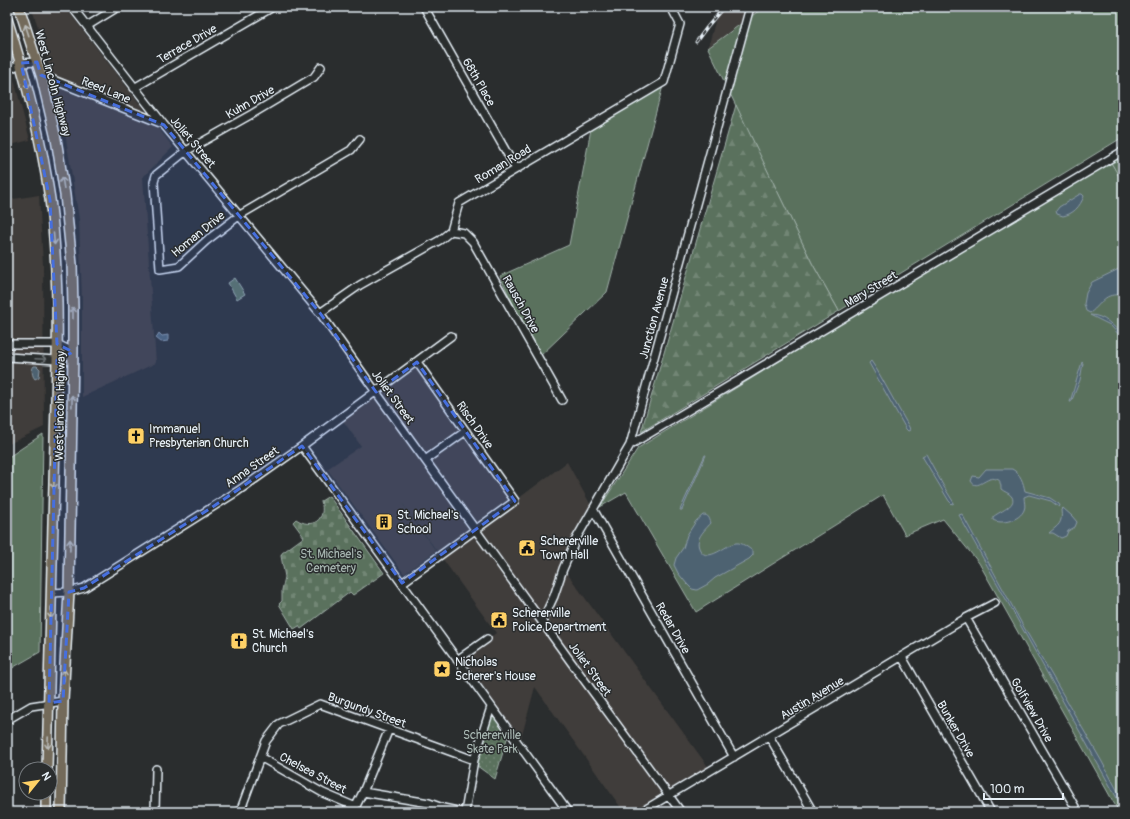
<svg xmlns="http://www.w3.org/2000/svg" width="1130" height="819" font-family="Pangolin,sans-serif">
	<style>
		.built { fill: #3f3c3a }
		.grass { fill: #5a715d; stroke: #a1b1aa }
		.forest { fill: url(#forest-firs); stroke: #a1b1aa }
		.cemetery { fill: url(#cemetery-stones); stroke: #a1b1aa }
		.park { fill: url(#park-dots); stroke: #a1b1aa }
		.water { fill: #4d6271; stroke: #8b9ba7 }
		.lines { fill: none; stroke-linecap: round; stroke-linejoin: round }
		.minor-casing { stroke: #e8f1f8; stroke-width: 10 }
		.major-casing { stroke: #e8f1f8; stroke-width: 12 }
		.minor { stroke: #2a2d2e; stroke-width: 7 }
		.major { stroke: #736b5a; stroke-width: 9 }
		.rail-casing { stroke: #e8f1f8; stroke-width: 3 }
		.rail { stroke: #2a2d2e; stroke-width: 1.5; stroke-dasharray: 4.5; stroke-linecap: butt }
		.oneway { stroke: #b9bbb9 }
		.oneway2 { stroke: #6c7275 }
		.marked { fill: #466fde; fill-opacity: 0.2; stroke: #466fde; stroke-width: 3; stroke-dasharray: 8 5; stroke-linejoin: round }
		.labels { text-anchor: middle; stroke-width: 3; stroke-linejoin: round; paint-order: stroke }
		.street-label { font-size: 12px; fill: #e8f1f8; stroke: #2a2d2e }
		.poi-label { font-size: 12px; fill: #e8f1f8; stroke: #2a2d2e; text-anchor: start }
		.park-label { font-size: 12px; fill: #a8b7b2; stroke: #2a2d2e }
	</style>
	<defs>
		<pattern id="forest-firs" width="22" height="20" patternUnits="userSpaceOnUse"><rect width="22" height="20" fill="#5a715d"/><path d="M5 1l3.5 6h-7zM16 11l3.5 6h-7z" fill="#728675"/></pattern>
		<pattern id="cemetery-stones" width="16" height="16" patternUnits="userSpaceOnUse"><rect width="16" height="16" fill="#5a715d"/><path d="M2 7V4a2 2 0 0 1 4 0v3zM10 15v-3a2 2 0 0 1 4 0v3z" fill="#728675"/></pattern>
		<pattern id="park-dots" width="8" height="8" patternUnits="userSpaceOnUse"><rect width="8" height="8" fill="#5a715d"/><path d="M2 2h.1M6 6h.1" fill="none" stroke="#728675" stroke-width="1.8" stroke-linecap="round"/></pattern>
	</defs>
	<rect width="100%" height="100%" fill="#2a2d2e"/>
	<filter id="ink" filterUnits="userSpaceOnUse"><feTurbulence type="fractalNoise" baseFrequency=".025" numOctaves="2"/><feDisplacementMap in="SourceGraphic" scale="8" xChannelSelector="R" yChannelSelector="G"/><feConvolveMatrix kernelMatrix="1 2 1 2 8 2 1 2 1" color-interpolation-filters="sRGB"/></filter>
	<g filter="url(#ink)">
		<path class="built" d="M31 7H65L173 147 143 177 156 363 82 397V300L79 219 66 139 43 41Z
			M719 7H764L708 48Z
			M13 76 30 140 7 146V79Z
			M39 195 43 264 44 427 7 445V200Z
			M417 362 515 501 567 462 593 509 564 569 709 768 641 812H624L535 687 521 739 462 657 496 633 400 500 436 551 404 574 327 469 361 446 341 418Z"/>
		<path class="grass" d="M764 7H1123V137L839 311 812 263 708 48Z
			M664 82 607 292 538 358 500 276 569 245 592 124Z
			M1109 159 1123 183V812H1119L979 563 943 519 905 535 883 495 696 612 626 492 600 507 638 448Z
			M235 278 245 294 237 299 228 283Z
			M43 434 40 652 7 671V458Z"/>
		<path class="forest" d="M736 105 812 263 839 311 641 432Z"/>
		<path class="cemetery" d="M329 496 384 573 353 595 350 592 301 629 299 626 294 629 279 604 282 601V590L285 577 281 556 282 553 304 537 293 522 296 519C312 530 327 520 321 501Z"/>
		<path class="park" d="M1123 152V183L1109 159Z
			M491 707 509 732 495 779 473 763Z"/>
		<path class="water" d="M1080 194H1082L1084 196C1080 207 1073 214 1063 216L1057 214 1056 211 1059 207Z
			M1123 267V295C1103 293 1104 302 1090 313L1086 311 1084 304 1086 293 1092 282Z
			M1090 315C1104 315 1114 326 1123 336V339L1110 325Z
			M159 333 162 336 168 335V341L161 342 156 338Z
			M871 361 877 370 909 427 910 430 908 431 906 429 869 363Z
			M1082 362 1083 363 1080 380 1072 400 1071 402H1070Z
			M34 366H37L40 369 39 377 35 379C32 376 31 369 34 366Z
			M926 454 944 487 954 503 952 504 949 501 922 456Z
			M705 455H706L682 510H680Z
			M986 469H1012C1021 474 1023 482 1025 491L1050 498 1059 504 1060 506 1059 507 1051 501 1029 495 1024 497C1024 502 1026 506 1024 510 1020 520 1002 525 993 520V517C998 512 1017 506 1012 497 1010 493 1004 492 1001 489 1001 487 1001 485 1000 483 1000 480 999 480 996 479 987 475 977 492 971 481L973 476 979 477Z
			M1063 508 1072 516 1077 522 1075 527 1068 531 1066 536 1061 538 1053 533H1049C1058 525 1063 524 1061 510Z
			M962 514 1022 624 1101 760 1123 801V809L959 515Z
			M703 515C709 515 709 518 711 523 704 531 694 539 700 550 708 564 726 544 736 543 742 542 748 548 753 551V555L749 559 715 578 708 584 697 590 692 589 687 584 678 573 674 565 676 558 683 548 687 535 696 521Z"/>
		<g class="lines">
			<g class="minor-casing">
				<path id="minor" d="M72 7 164 125 320 313 376 392 571 662 681 812
					M424 7 516 169
					M87 26 118 7
					M321 67 314 77 252 114 186 151 156 175 154 182 160 269 179 266 206 241 240 215 351 150 360 139
					M7 71 21 63 37 62
					M41 75 163 124
					M134 88 273 7
					M451 231 464 233 473 242 562 400
					M320 313 360 285 440 240 451 231 459 203 664 82 680 24 671 7
					M7 344H57L73 352
					M7 357 57 360 73 352
					M630 445 1123 151
					M302 446 568 812
					M425 460 466 431
					M593 509 734 757
					M402 583 515 501 417 362
					M52 593 69 592 84 588 238 491 302 446 451 336
					M966 618 1078 812
					M541 620 546 613 554 596 563 569 576 539 630 445 750 7
					M902 657 991 812
					M457 660 487 639
					M7 720 31 706 63 701
					M769 736 813 812
					M260 757 323 793 356 807
					M363 792 429 803 443 808 462 812
					M155 812 156 769
					M240 812 266 741 279 724 320 704 474 760
					M353 812 363 792 389 729
					M465 812 474 760 491 707
					M641 812 966 618 995 603"/>
			</g>
			<g class="major-casing">
				<path id="major" d="M19 7 41 75 56 139 65 195 72 264 73 308V352L69 592 63 701 61 812
					M7 19C26 78 41 138 50 199 57 253 58 307 57 360L47 769
					M46 812V793"/>
			</g>
			<use href="#minor" class="minor"/>
			<use href="#major" class="major"/>
			<g class="rail-casing">
				<path id="rail" d="M696 42 707 27 724 7"/>
			</g>
			<use href="#rail" class="rail"/>
		</g>
		<defs><path id="oneway-shaft" d="M-6 0H5M1.5-3L5.5 0L1.5 3" fill="none" stroke-width="1.6" stroke-linecap="round" stroke-linejoin="round"/></defs>
		<g class="oneway">
			<use href="#oneway-shaft" transform="translate(27 30) rotate(-108)"/>
			<use href="#oneway-shaft" transform="translate(27 83) rotate(75)"/>
			<use href="#oneway-shaft" transform="translate(63 183) rotate(-99)"/>
			<use href="#oneway-shaft" transform="translate(54 239) rotate(85)"/>
			<use href="#oneway-shaft" transform="translate(73 313) rotate(-90)"/>
			<use href="#oneway-shaft" transform="translate(72 401) rotate(-89)"/>
			<use href="#oneway-shaft" transform="translate(54 483) rotate(91)"/>
			<use href="#oneway-shaft" transform="translate(70 545) rotate(-89)"/>
			<use href="#oneway-shaft" transform="translate(51 613) rotate(91)"/>
			<use href="#oneway-shaft" transform="translate(64 675) rotate(-87)"/>
			<use href="#oneway-shaft" transform="translate(48 743) rotate(92)"/>
		</g>
		<use class="oneway2" href="#oneway-shaft" transform="translate(41 359) rotate(3)"/>
	</g>
	<path class="marked" d="M37 62 41 75 164 125 320 313 376 392 417 362 515 501 402 583 302 446 214 506 84 588 69 592 63 701 49 703 57 360 73 352 57 344 50 200 21 63Z"/>
	<defs>
		<g id="church-square" transform="scale(0.9)"><rect x="-9" y="-9" width="18" height="18" rx="4" fill="#ffd166" stroke="#2a2d2e"/><path d="M-1.2-6h2.4v3.5h3.3v2.4h-3.3V6h-2.4V-.1h-3.3v-2.4h3.3Z" fill="#111"/></g>
		<g id="building-square" transform="scale(0.9)"><rect x="-9" y="-9" width="18" height="18" rx="4" fill="#ffd166" stroke="#2a2d2e"/><path d="M-4-6H4V6H1V3H-1V6H-4ZM-2.5-4.3h1.7v1.8h-1.7ZM.8-4.3h1.7v1.8H.8ZM-2.5-1h1.7V.8h-1.7ZM.8-1h1.7V.8H.8Z" fill="#111"/></g>
		<g id="civic-square" transform="scale(0.9)"><rect x="-9" y="-9" width="18" height="18" rx="4" fill="#ffd166" stroke="#2a2d2e"/><path d="M-.6-6.5H3V-4.5H.6V-3L4-1V1h2V6H-6V1h2V-1L-.6-3ZM-1.2 2.5V6h2.4V2.5Z" fill="#111"/></g>
		<g id="sight-square" transform="scale(0.9)"><rect x="-9" y="-9" width="18" height="18" rx="4" fill="#ffd166" stroke="#2a2d2e"/><path d="M0-6L1.8-2.2L6-1.7L2.9 1.2L3.7 5.4L0 3.3L-3.7 5.4L-2.9 1.2L-6-1.7L-1.8-2.2Z" fill="#111"/></g>
	</defs>
	<g fill-rule="evenodd">
		<use href="#church-square" x="136" y="436"/>
		<use href="#building-square" x="384" y="522"/>
		<use href="#civic-square" x="527" y="548"/>
		<use href="#civic-square" x="499" y="620"/>
		<use href="#church-square" x="239" y="641"/>
		<use href="#sight-square" x="442" y="669"/>
	</g>
	<g class="labels">
		<g class="street-label">
			<text transform="translate(187 44) rotate(-30)" y="4">Terrace Drive</text>
			<text transform="translate(479 82) rotate(60)" y="4">68th Place</text>
			<text transform="translate(53 83) rotate(75)" y="4">West Lincoln Highway</text>
			<text transform="translate(106 90) rotate(22)" y="4">Reed Lane</text>
			<text transform="translate(250 102) rotate(-30)" y="4">Kuhn Drive</text>
			<text transform="translate(193 142) rotate(50)" y="4">Joliet Street</text>
			<text transform="translate(503 164) rotate(-31)" y="4">Roman Road</text>
			<text transform="translate(198 234) rotate(-39)" y="4">Homan Drive</text>
			<text transform="translate(871 289) rotate(-31)" y="4">Mary Street</text>
			<text transform="translate(521 304) rotate(61)" y="4">Rausch Drive</text>
			<text transform="translate(654 318) rotate(-75)" y="4">Junction Avenue</text>
			<text transform="translate(393 397) rotate(54)" y="4">Joliet Street</text>
			<text transform="translate(60 406) rotate(-89)" y="4">West Lincoln Highway</text>
			<text transform="translate(475 425) rotate(55)" y="4">Risch Drive</text>
			<text transform="translate(252 467) rotate(-35)" y="4">Anna Street</text>
			<text transform="translate(673 628) rotate(60)" y="4">Redar Drive</text>
			<text transform="translate(590 669) rotate(54)" y="4">Joliet Street</text>
			<text transform="translate(812 698) rotate(-31)" y="4">Austin Avenue</text>
			<text transform="translate(367 710) rotate(20)" y="4">Burgundy Street</text>
			<text transform="translate(1032 710) rotate(60)" y="4">Golfview Drive</text>
			<text transform="translate(956 729) rotate(60)" y="4">Bunker Drive</text>
			<text transform="translate(313 773) rotate(28)" y="4">Chelsea Street</text>
		</g>
		<g class="poi-label">
			<text x="149" y="433">Immanuel<tspan x="149" dy="14">Presbyterian Church</tspan></text>
			<text x="397" y="519">St. Michael's<tspan x="397" dy="14">School</tspan></text>
			<text x="540" y="545">Schererville<tspan x="540" dy="14">Town Hall</tspan></text>
			<text x="512" y="617">Schererville<tspan x="512" dy="14">Police Department</tspan></text>
			<text x="252" y="638">St. Michael's<tspan x="252" dy="14">Church</tspan></text>
			<text x="455" y="666">Nicholas<tspan x="455" dy="14">Scherer's House</tspan></text>
		</g>
		<g class="park-label">
			<text x="331" y="558">St. Michael's<tspan x="331" dy="14">Cemetery</tspan></text>
			<text x="492" y="739">Schererville<tspan x="492" dy="14">Skate Park</tspan></text>
		</g>
	</g>
	<rect width="1130" height="819" fill="none" stroke="#2a2d2e" stroke-width="24"/>
	<rect x="12" y="12" width="1106" height="795" fill="none" stroke="#e8f1f8" stroke-width="1.5" filter="url(#ink)"/>
	<g transform="translate(38 781) rotate(60)"><circle r="19" fill="#2a2d2e" stroke="#767b7f"/>
	<path d="M0-3L7 15L0 10L-7 15Z" fill="#ffd166"/>
	<text y="-6" font-size="11" font-weight="bold" text-anchor="middle" fill="#e8f1f8">N</text>
	</g>
	<path d="M984 793v6h79v-6" fill="none" stroke="#e8f1f8" stroke-width="2"/>
	<text x="990" y="793" font-size="12" fill="#e8f1f8" stroke="#2a2d2e" stroke-width="3" paint-order="stroke">100 m</text>
</svg>
